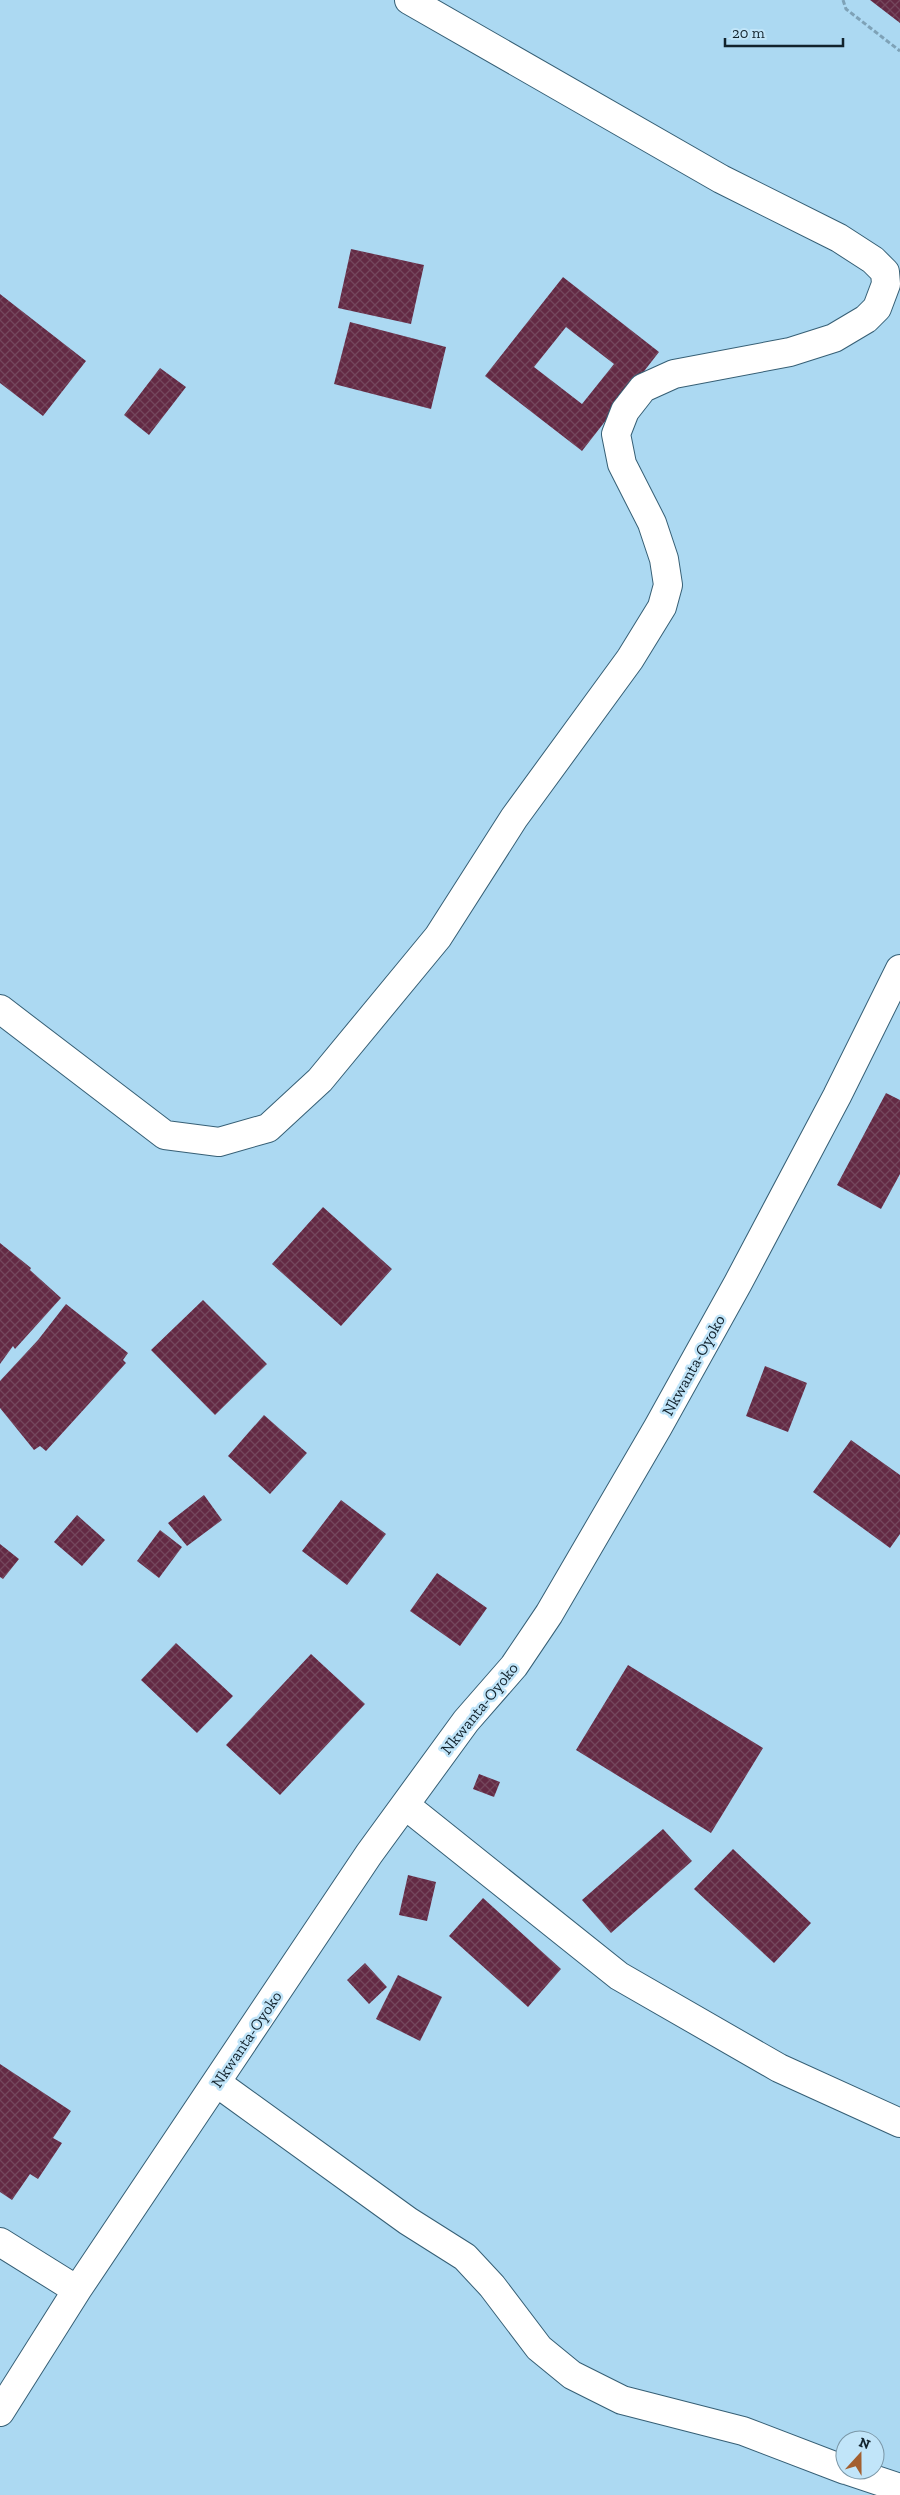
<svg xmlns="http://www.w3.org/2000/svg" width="900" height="2495" font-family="'Zilla Slab',serif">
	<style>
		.building { fill: url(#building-cross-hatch); fill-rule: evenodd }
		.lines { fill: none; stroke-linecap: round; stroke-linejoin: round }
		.minor-casing { stroke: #365f75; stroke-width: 30 }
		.path { stroke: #7ea2b7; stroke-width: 3; stroke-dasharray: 5 2.5; stroke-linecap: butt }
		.minor { stroke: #fff; stroke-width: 28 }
		.labels { text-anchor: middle; stroke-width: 5; stroke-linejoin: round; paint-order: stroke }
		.street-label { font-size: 16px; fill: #12232d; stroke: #c1e5f9 }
	</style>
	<defs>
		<pattern id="building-cross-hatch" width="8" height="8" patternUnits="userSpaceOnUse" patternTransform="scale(1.25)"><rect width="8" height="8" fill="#632a44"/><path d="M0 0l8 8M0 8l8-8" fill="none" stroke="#74475d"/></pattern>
	</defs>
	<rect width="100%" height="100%" fill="#acd9f2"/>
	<path class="building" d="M870 0H900V23Z
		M351 249 424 265 411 324 338 308Z
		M563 277 659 352 582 451 485 376ZM566 327 614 364 582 404 534 367Z
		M0 294 86 361 43 416 0 383Z
		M350 322 446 347 431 409 334 384Z
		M160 368 186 387 149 435 124 415Z
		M886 1093 900 1100V1174L881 1209 837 1185Z
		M323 1207 392 1269 341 1326 272 1264Z
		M0 1243 31 1268 30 1270 61 1298 15 1349 13 1346 0 1364Z
		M203 1300 267 1364 215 1415 151 1350Z
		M66 1304 128 1353 123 1360 126 1363 46 1451 40 1446 34 1450 0 1408V1381L38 1340Z
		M765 1366 807 1383 788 1432 746 1416Z
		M264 1415 307 1453 270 1494 228 1456Z
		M851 1440 900 1475V1534L890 1548 813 1492Z
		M204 1495 222 1520 187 1546 168 1523Z
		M341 1500 386 1534 347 1585 302 1551Z
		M77 1515 105 1540 82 1566 54 1542Z
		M160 1530 182 1547 159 1578 137 1561Z
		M0 1544 19 1559 3 1579 0 1577Z
		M437 1573 487 1608 460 1646 410 1611Z
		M176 1643 233 1696 197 1733 141 1680Z
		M311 1654 365 1704 280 1795 226 1745Z
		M628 1665 763 1748 711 1833 576 1750Z
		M479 1774 500 1782 494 1797 473 1789Z
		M663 1829 692 1861 611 1933 582 1900Z
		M733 1849 811 1923 774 1963 694 1889Z
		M408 1875 436 1882 427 1921 399 1915Z
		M483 1898 561 1969 528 2007 449 1936Z
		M365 1963 387 1987 369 2004 347 1980Z
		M398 1975 442 1997 420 2041 376 2019Z
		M0 2064 71 2111 53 2138 62 2143 38 2179 30 2174 12 2200 0 2192Z"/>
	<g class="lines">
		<g class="minor-casing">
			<path id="minor" d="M0 1009 165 1135 219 1142 268 1128 320 1080 438 937 514 818 630 659 662 607 668 585 664 559 652 523 622 464 616 434 625 411 643 388 674 374 790 352 834 338 866 319 877 308 886 284 885 272 873 260 839 238 721 179 409 0
				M405 1805 619 1976 779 2068 900 2123
				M217 2083 408 2221 465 2257 492 2286 539 2348 572 2375 622 2400 743 2431 845 2470
				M0 2242 77 2290
				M0 2412 77 2290 369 1854 466 1721 514 1666 549 1614 658 1427 738 1283 837 1096 900 969
				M846 2470 900 2488"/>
		</g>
		<path class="path" d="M843 0 846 9 900 51"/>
		<use href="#minor" class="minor"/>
	</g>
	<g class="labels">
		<g class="street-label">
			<text transform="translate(693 1365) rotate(-61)" y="6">Nkwanta-Oyoko</text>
			<text transform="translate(479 1708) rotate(-51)" y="6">Nkwanta-Oyoko</text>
			<text transform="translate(246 2039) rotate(-56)" y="6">Nkwanta-Oyoko</text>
		</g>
	</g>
	<g transform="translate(860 2455) rotate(21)"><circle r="24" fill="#c1e5f9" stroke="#7b97a7"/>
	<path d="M0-4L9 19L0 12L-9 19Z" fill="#a35f2f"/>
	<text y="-8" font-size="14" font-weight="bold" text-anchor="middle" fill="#12232d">N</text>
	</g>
	<path d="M725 38v8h118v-8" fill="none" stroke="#12232d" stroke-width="2.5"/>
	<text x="732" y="38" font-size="15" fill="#12232d" stroke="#c1e5f9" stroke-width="4" paint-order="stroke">20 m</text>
</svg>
